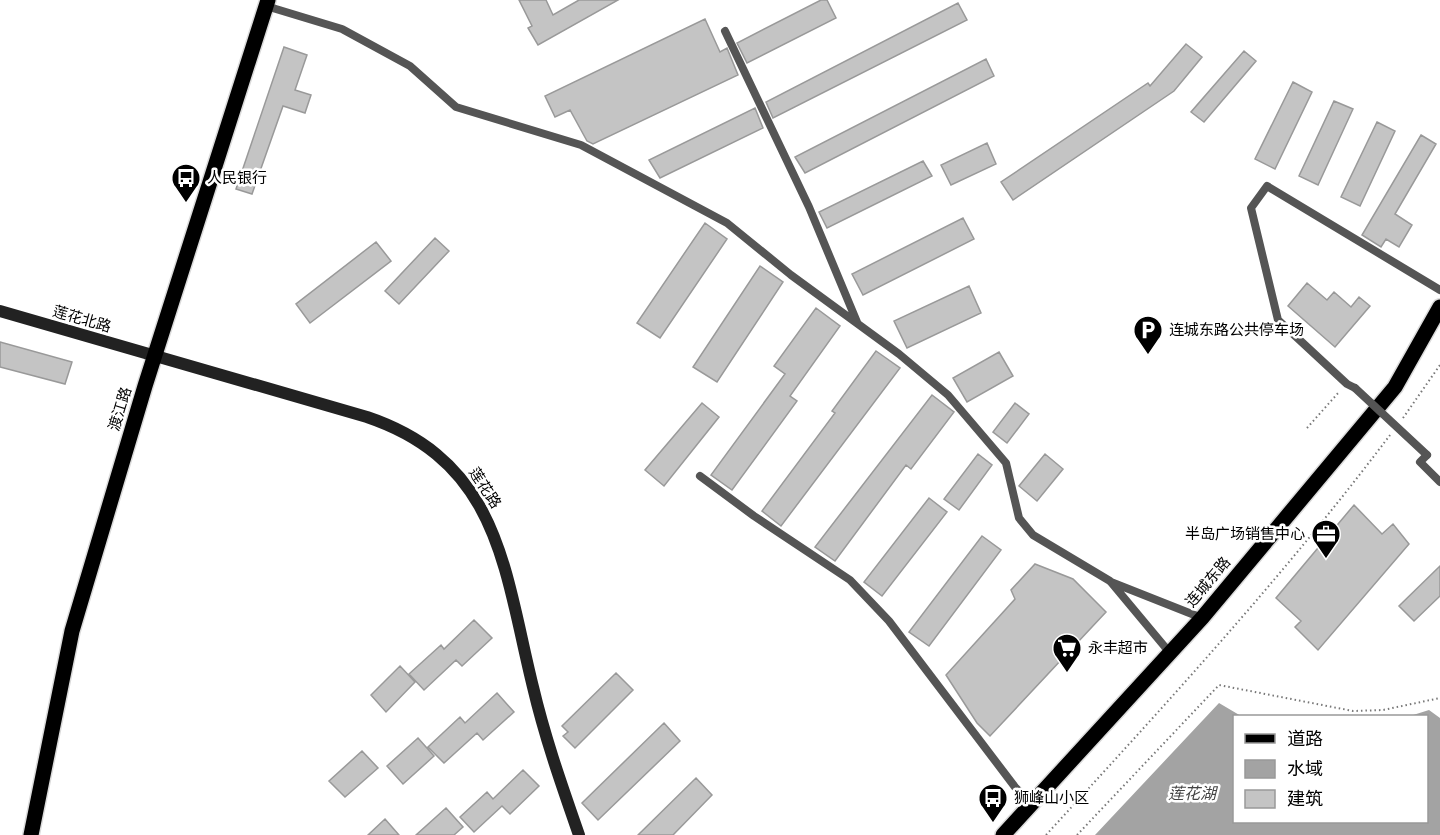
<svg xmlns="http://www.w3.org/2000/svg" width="1440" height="835" font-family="'PT Sans','Noto Sans SC',sans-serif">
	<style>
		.water { fill: #a3a3a3 }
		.building { fill: #c4c4c4; stroke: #999; stroke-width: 1.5 }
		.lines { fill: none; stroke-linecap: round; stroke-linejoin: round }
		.primary-casing { stroke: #dbdbdb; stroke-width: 18 }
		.path { stroke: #777; stroke-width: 2; stroke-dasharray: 1.5 3; stroke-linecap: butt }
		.lane { stroke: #555; stroke-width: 8 }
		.secondary { stroke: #222; stroke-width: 12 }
		.primary { stroke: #000; stroke-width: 15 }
		.lane-bridge { stroke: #555; stroke-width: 8 }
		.labels { text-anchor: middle; stroke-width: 5; stroke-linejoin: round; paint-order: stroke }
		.poi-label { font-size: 15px; fill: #000; stroke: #fff; text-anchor: start }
		.street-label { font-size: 15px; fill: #000; stroke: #fff }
		.water-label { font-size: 16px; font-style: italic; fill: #444; stroke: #fff }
	</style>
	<rect width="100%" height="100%" fill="#fff"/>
	<path class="water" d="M1219 703 1241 716H1234V822H1426V716H1410L1429 710 1440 718V835H1095Z"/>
	<path class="building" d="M519 0H546L553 15 579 0H618L538 45 528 28 532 26Z
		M821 0H827L836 18 747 63 737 43Z
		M958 3 967 20 773 118 766 102Z
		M705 19 720 52 727 48 738 75 593 144 587 141 570 110 555 117 545 96Z
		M1186 44 1202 57 1174 91 1013 200 1001 182 1148 83 1150 86Z
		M284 47 307 55 295 90 311 95 305 113 283 106 252 194 236 189Z
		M1244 51 1256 61 1204 122 1191 112Z
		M986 59 994 76 805 173 795 157Z
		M1293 82 1312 92 1275 169 1255 159Z
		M1334 101 1353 109 1318 185 1299 176Z
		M755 108 763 128 660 178 649 160Z
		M1377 122 1395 131 1360 206 1341 197Z
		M1421 135 1436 144 1395 214 1412 225 1399 247 1386 239 1381 247 1362 235Z
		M987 143 996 164 951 185 941 165Z
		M923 161 932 176 827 228 819 212Z
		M963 218 974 239 863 295 852 274Z
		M705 223 727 239 660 338 637 323Z
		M435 238 449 251 399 304 385 291Z
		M376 242 391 261 310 323 296 304Z
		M760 266 783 282 717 382 693 367Z
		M1307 283 1327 300 1334 292 1351 307 1359 297 1370 306 1335 347 1288 306Z
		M969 286 981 313 907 348 894 321Z
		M816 308 840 326 790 396 797 401 732 490 711 475 785 374 774 366Z
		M0 342 72 362 65 384 0 367Z
		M876 351 900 368 781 526 762 511 835 413 832 411Z
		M999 352 1013 376 967 402 953 378Z
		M932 395 954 412 911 469 906 465 835 561 815 547Z
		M702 403 719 417 664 486 645 470Z
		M1015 403 1029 414 1007 443 993 432Z
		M978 454 992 465 959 510 944 499Z
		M1045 454 1063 469 1037 501 1019 486Z
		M929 498 947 512 882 596 864 582Z
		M1354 505 1382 534 1393 524 1409 544 1318 650 1295 627 1301 621 1276 598Z
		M982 536 1001 550 929 646 909 632Z
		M1035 564 1073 579 1106 612 990 736 977 723 946 675 1015 599 1011 590Z
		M1440 566V596L1414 621 1399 606Z
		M474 620 492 638 462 666 456 660 424 690 409 674 441 645 444 649Z
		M400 666 415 682 386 712 371 695Z
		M616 673 633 690 575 748 563 736 568 732 562 726Z
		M497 693 514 712 483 740 477 733 444 763 428 747 460 717 465 723Z
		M664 723 680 741 598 820 582 803Z
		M418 738 434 756 403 784 387 766Z
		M362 751 378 768 345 797 329 781Z
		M523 770 539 786 510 814 502 806 474 832 460 817 487 792 493 799Z
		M696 778 712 795 673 835H638Z
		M446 808 463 827 454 835H416Z
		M385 819 399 835H368Z"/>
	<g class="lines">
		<g class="primary-casing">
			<path id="primary" d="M31 835 72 631 145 386 268 0
				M1003 835 1202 618 1395 387 1440 307"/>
		</g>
		<path class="path" d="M1403 418 1440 365
			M1307 428 1339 392
			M1046 835C1165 705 1284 576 1390 435
			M1077 835 1219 685 1353 711 1383 710 1440 698"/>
		<path class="lane" d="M266 6 342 29 410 66 456 107 581 145 727 223 791 275 899 354 948 395 1006 463 1019 518 1033 535 1110 581 1170 653
			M725 31 809 207 857 322
			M1355 388 1347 384 1278 320 1251 208 1267 186 1440 290
			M1427 455 1420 462 1440 482
			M700 476 754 516 850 580 889 621 1015 787 1032 804
			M1111 582 1202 618"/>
		<path class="secondary" d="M0 311 367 417C500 462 504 570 533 687 545 738 562 786 579 835"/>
		<use href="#primary" class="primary"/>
		<path class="lane-bridge" d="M1355 388 1427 455"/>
	</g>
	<defs>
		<g id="bus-pin" transform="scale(1.5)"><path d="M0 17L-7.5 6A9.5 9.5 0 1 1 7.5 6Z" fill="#000" stroke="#fff"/><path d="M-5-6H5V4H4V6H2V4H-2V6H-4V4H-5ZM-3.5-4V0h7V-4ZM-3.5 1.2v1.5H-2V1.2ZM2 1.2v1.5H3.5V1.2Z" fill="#fff"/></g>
		<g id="parking-pin" transform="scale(1.5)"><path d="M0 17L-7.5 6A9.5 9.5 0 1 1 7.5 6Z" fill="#000" stroke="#fff"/><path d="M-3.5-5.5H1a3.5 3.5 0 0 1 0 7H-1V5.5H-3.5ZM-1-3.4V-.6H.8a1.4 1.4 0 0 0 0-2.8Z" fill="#fff"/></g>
		<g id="office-pin" transform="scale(1.5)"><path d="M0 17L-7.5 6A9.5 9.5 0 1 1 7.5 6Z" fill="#000" stroke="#fff"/><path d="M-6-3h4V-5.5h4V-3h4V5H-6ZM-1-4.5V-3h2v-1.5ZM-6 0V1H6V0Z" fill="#fff"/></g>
		<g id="supermarket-pin" transform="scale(1.5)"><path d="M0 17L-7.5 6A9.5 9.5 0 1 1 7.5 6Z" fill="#000" stroke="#fff"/><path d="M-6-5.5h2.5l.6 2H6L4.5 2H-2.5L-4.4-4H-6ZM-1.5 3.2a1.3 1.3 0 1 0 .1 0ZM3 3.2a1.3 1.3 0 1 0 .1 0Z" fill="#fff"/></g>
	</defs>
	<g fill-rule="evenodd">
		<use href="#bus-pin" x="186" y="178"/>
		<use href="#parking-pin" x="1148" y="330"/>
		<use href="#office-pin" x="1326" y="534"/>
		<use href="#supermarket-pin" x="1067" y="648"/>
		<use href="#bus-pin" x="993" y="798"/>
	</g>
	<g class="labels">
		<g class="poi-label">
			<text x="207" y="183">人民银行</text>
			<text x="1169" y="335">连城东路公共停车场</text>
			<text x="1305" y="539" text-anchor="end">半岛广场销售中心</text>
			<text x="1088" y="653">永丰超市</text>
			<text x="1014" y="803">狮峰山小区</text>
		</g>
		<g class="street-label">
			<text transform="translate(82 319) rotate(16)" y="5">莲花北路</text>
			<text transform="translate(120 409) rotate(-73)" y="5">渡江路</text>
			<text transform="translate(485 488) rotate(57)" y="5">莲花路</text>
			<text transform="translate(1208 582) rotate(-50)" y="5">连城东路</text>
		</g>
		<g class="water-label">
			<text x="1192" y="799">莲花湖</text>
		</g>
	</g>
	<rect x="1233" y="715" width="195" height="108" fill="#ffffff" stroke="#999999" stroke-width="1.5"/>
	<rect x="1245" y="734" width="30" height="9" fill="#000000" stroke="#999999" stroke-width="1.5"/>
	<text x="1287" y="745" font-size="18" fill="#000000">道路</text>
	<rect x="1245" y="760" width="30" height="18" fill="#a3a3a3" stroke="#999999" stroke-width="1.5"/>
	<text x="1287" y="775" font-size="18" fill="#000000">水域</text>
	<rect x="1245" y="790" width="30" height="18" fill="#c4c4c4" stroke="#999999" stroke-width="1.5"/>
	<text x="1287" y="805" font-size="18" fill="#000000">建筑</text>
</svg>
